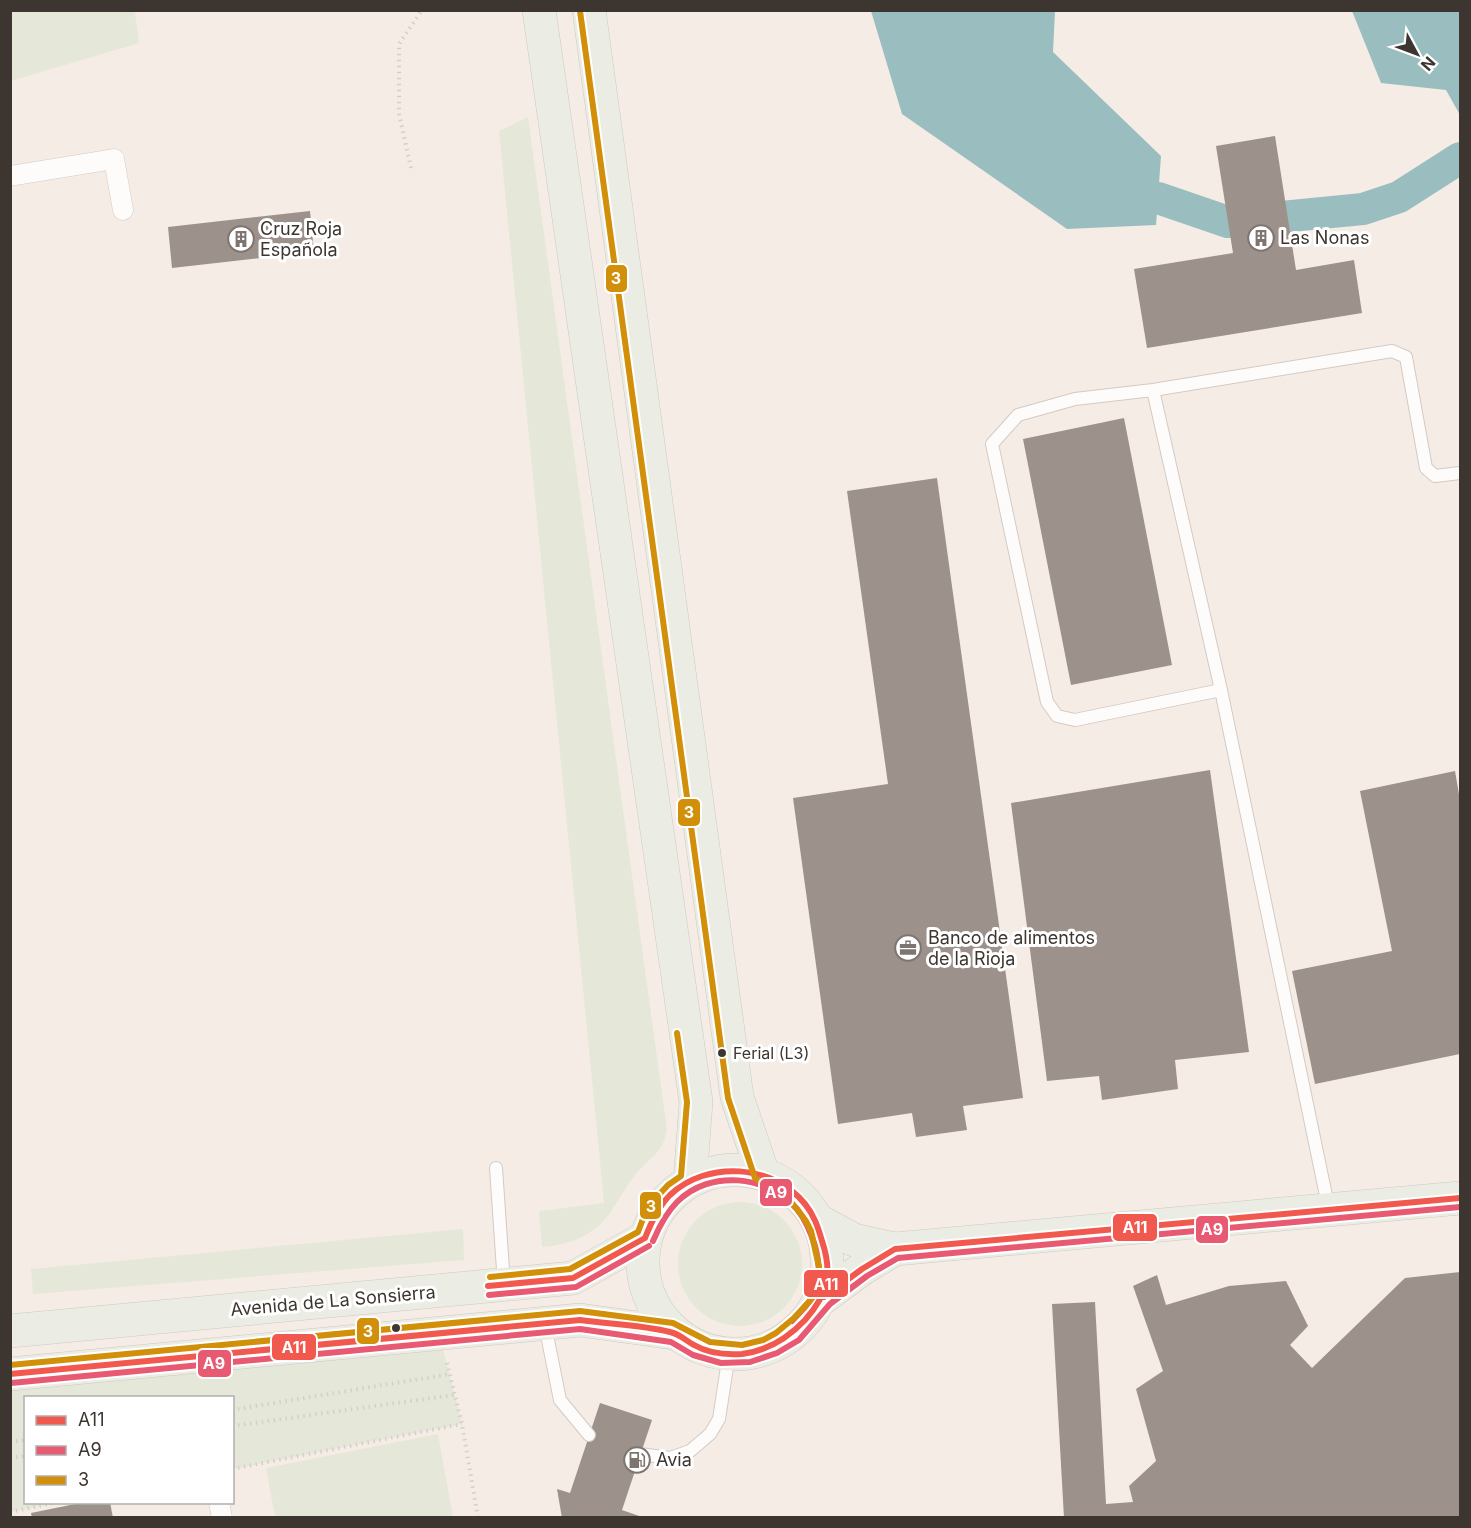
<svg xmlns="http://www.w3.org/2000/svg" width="1471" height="1528" font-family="Inter,sans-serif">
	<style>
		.green { fill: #e5e8d8 }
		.water { fill: #9abec0 }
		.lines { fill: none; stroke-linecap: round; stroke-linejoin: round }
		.canal { stroke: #9abec0; stroke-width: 32 }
		.building { fill: #9c918b }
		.service-casing { stroke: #d2cac5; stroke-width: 14 }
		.pedestrian-casing { stroke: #d2cac5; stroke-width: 21 }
		.primary-casing { stroke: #cdc8c5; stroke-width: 34 }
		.path { stroke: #d2cfcd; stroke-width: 4; stroke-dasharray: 1.5 4.5; stroke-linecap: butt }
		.service { stroke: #fefcfb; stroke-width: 12 }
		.pedestrian { stroke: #fefcfb; stroke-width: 20 }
		.primary { stroke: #ebede4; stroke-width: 33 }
		.bus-1-casing { stroke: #fff; stroke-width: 10 }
		.bus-2-casing { stroke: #fff; stroke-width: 10 }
		.bus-3-casing { stroke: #fff; stroke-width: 10 }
		.bus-1 { stroke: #f2594e; stroke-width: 6 }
		.bus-2 { stroke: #e85a71; stroke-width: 6 }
		.bus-3 { stroke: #d28f0a; stroke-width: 6 }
		.bus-dot { fill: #3d3530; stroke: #fff; stroke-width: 2 }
		.labels { text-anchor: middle; stroke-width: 6; stroke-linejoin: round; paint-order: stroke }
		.bus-label { font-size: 16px; fill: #3d3530; stroke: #fff; text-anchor: start }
		.poi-label { font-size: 18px; fill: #3d3530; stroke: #fff; text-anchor: start }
		.street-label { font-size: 18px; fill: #3d3530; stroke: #fff }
		.line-badge { stroke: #fff; stroke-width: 2 }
		.badge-label { font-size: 16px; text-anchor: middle; font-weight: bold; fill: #fff }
	</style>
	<rect width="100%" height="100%" fill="#f6ece6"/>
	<path class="green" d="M11 10 135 11 139 43 11 81Z
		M528 117 667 1130C662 1155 651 1156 636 1174 626 1186 619 1200 610 1213 594 1236 569 1245 542 1247L539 1211 604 1203 499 131Z
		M678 1264a62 62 0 1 1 124 0a62 62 0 1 1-124 0Z
		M463 1229 464 1260 33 1294 31 1269Z
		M439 1333 462 1424 233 1469 232 1398H26V1502L58 1503 11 1512V1374Z
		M438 1434 453 1517H275L266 1468Z"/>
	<path class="water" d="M871 11H1055L1053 52 1161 156 1156 225 1067 229 902 114Z
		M1352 11H1460V115L1446 90 1381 83Z"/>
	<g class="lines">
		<path class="canal" d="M1158 198 1228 222 1363 209 1399 197 1460 158"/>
	</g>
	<path class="building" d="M1275 136 1296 270 1354 260 1362 313 1147 348 1134 269 1233 253 1216 146Z
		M310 211 314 252 172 268 168 227Z
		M1124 418 1172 665 1071 685 1023 439Z
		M937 478 1023 1098 963 1106 967 1130 916 1137 912 1113 838 1124 793 798 888 784 847 491Z
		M1210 770 1249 1052 1175 1060 1178 1089 1102 1100 1099 1076 1047 1081 1011 803Z
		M1455 771 1460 800V1054L1315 1084 1292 971 1392 951 1360 791Z
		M1460 1272V1518H1064L1052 1304 1095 1302 1106 1504 1133 1502 1129 1486 1156 1461 1136 1389 1163 1371 1133 1286 1157 1275 1166 1305 1229 1286 1286 1281 1308 1326 1290 1345 1312 1368 1405 1278Z
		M600 1403 652 1420 622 1510 645 1518H562L557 1489 570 1493Z
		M85 1502H110L113 1518H32L31 1513Z"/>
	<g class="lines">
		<g class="service-casing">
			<path id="service" d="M1153 390 1221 690 1329 1210
				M1221 690 1075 720 1057 716 1047 702 992 444 1018 415 1075 399 1153 390 1392 351 1406 357 1426 468 1435 476 1460 473
				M496 1168 504 1284
				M545 1325 560 1400 589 1435
				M640 1454 670 1458 690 1451 710 1434 719 1419 729 1354"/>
		</g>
		<g class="pedestrian-casing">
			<path id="pedestrian" d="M10 176 114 159 123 210
				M219 1502 222 1518"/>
		</g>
		<g class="primary-casing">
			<path id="primary" d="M539 10 696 1102 690 1181
				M589 10 737 1097 763 1174
				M643 1262a92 92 0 1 1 184 0a92 92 0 1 1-184 0Z
				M817 1220 854 1240 895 1249
				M824 1297 862 1269 895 1249 1460 1198
				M10 1331 573 1278 645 1238
				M10 1374 580 1320 674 1333"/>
		</g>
		<path class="path" d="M411 168 399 114V44L422 10
			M447 1363 462 1424 478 1518
			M232 1410 450 1374
			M232 1426 454 1395
			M10 1442 26 1440
			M10 1458 26 1456
			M232 1469 462 1424
			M10 1512 58 1502"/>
		<use href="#service" class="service"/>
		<use href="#pedestrian" class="pedestrian"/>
		<use href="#primary" class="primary"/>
		<g class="bus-1-casing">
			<path id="bus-1" d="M488 1286 573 1278 645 1238
				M824 1297 862 1269 895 1249 1460 1198
				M10 1374 580 1320C608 1324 643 1325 670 1332 680 1334 686 1341 694 1345 708 1353 727 1355 742 1354 767 1351 788 1338 805 1320 828 1294 833 1274 822 1241 818 1227 814 1215 805 1204 773 1164 707 1160 670 1195 658 1207 651 1223 645 1238"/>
		</g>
		<g class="bus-2-casing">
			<path id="bus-2" d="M653 1241C659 1227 666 1213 677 1202 710 1169 767 1175 797 1209 806 1220 811 1233 815 1246 819 1261 821 1278 815 1292 811 1303 800 1312 792 1321
				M489 1295 576 1287 649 1246
				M11 1383 580 1329 671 1342 693 1355 721 1363 750 1362 777 1353 799 1340 830 1304 867 1276 898 1258 1460 1207"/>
		</g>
		<g class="bus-3-casing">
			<path id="bus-3" d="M490 1277 570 1269 638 1232 644 1216 655 1199 668 1185 681 1176 687 1102 677 1033
				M10 1365 580 1311 673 1323 710 1342 742 1345 763 1340 776 1333 794 1318 815 1295 819 1281V1267L811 1231 806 1221 792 1203 755 1178 728 1098 580 11"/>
		</g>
		<use href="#bus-1" class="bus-1"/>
		<use href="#bus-2" class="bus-2"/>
		<use href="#bus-3" class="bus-3"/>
	</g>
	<defs>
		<g id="building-ring" transform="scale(1.35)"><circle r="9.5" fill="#fff" stroke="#7e7570" stroke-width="1.5"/><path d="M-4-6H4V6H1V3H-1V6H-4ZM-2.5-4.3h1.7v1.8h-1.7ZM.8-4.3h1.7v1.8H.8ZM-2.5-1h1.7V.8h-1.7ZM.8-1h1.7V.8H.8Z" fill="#7e7570"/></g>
		<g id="office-ring" transform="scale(1.35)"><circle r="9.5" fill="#fff" stroke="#7e7570" stroke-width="1.5"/><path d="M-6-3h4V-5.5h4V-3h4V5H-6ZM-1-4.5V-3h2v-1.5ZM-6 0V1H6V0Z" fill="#7e7570"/></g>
		<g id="fuel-ring" transform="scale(1.35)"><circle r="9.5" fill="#fff" stroke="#7e7570" stroke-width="1.5"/><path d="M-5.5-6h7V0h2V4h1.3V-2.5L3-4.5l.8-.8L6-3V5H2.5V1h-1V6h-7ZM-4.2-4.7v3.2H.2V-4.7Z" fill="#7e7570"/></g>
	</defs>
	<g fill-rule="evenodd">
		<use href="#building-ring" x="1261" y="238"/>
		<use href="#building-ring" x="241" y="239"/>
		<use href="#office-ring" x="908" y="948"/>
		<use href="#fuel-ring" x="637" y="1460"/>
	</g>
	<g class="bus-dot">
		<circle cx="722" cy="1053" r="5"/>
		<circle cx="396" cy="1328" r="5"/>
	</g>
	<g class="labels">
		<g class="bus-label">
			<text x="733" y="1059">Ferial (L3)</text>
		</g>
		<g class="poi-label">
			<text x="260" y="235">Cruz Roja<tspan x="260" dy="21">Española</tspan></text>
			<text x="1280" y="244">Las Nonas</text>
			<text x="928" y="944">Banco de alimentos<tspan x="928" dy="21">de la Rioja</tspan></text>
			<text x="656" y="1466">Avia</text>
		</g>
		<g class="street-label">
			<text transform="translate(333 1301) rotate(-5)" y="6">Avenida de La Sonsierra</text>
		</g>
	</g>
	<g class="line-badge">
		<rect x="605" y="264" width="23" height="29" rx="6" fill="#d28f0a"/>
		<rect x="677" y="798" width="24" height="29" rx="6" fill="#d28f0a"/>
		<rect x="759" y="1178" width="34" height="29" rx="6" fill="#e85a71"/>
		<rect x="639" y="1191" width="23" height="29" rx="6" fill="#d28f0a"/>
		<rect x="1112" y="1213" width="46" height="29" rx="6" fill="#f2594e"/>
		<rect x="1195" y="1215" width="34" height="29" rx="6" fill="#e85a71"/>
		<rect x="803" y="1269" width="46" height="29" rx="6" fill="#f2594e"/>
		<rect x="356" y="1317" width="24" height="28" rx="6" fill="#d28f0a"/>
		<rect x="271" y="1333" width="46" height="28" rx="6" fill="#f2594e"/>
		<rect x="197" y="1349" width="35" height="29" rx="6" fill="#e85a71"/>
	</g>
	<g class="badge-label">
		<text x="616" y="284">3</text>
		<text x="689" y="818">3</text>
		<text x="776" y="1198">A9</text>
		<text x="651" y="1212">3</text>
		<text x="1135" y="1233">A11</text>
		<text x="1212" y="1235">A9</text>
		<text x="826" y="1290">A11</text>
		<text x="368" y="1337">3</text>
		<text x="294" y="1353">A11</text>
		<text x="214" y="1369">A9</text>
	</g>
	<rect width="1471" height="1528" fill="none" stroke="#3d3530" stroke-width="24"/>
	<rect x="24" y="1396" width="210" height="108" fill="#ffffff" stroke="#b1aeac" stroke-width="1.5"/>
	<rect x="36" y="1416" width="30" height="9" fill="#f2594e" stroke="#b1aeac" stroke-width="1.5"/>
	<text x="78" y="1426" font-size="18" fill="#3d3530">A11</text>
	<rect x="36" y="1446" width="30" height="9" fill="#e85a71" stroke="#b1aeac" stroke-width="1.5"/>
	<text x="78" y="1456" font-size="18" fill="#3d3530">A9</text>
	<rect x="36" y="1476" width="30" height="9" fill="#d28f0a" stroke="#b1aeac" stroke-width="1.5"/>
	<text x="78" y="1486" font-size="18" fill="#3d3530">3</text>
	<g transform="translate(1417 54) rotate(131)" stroke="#ffffff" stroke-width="4.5" paint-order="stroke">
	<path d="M0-4.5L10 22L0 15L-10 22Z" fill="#3d3530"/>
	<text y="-9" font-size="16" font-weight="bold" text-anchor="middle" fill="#3d3530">N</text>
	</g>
</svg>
